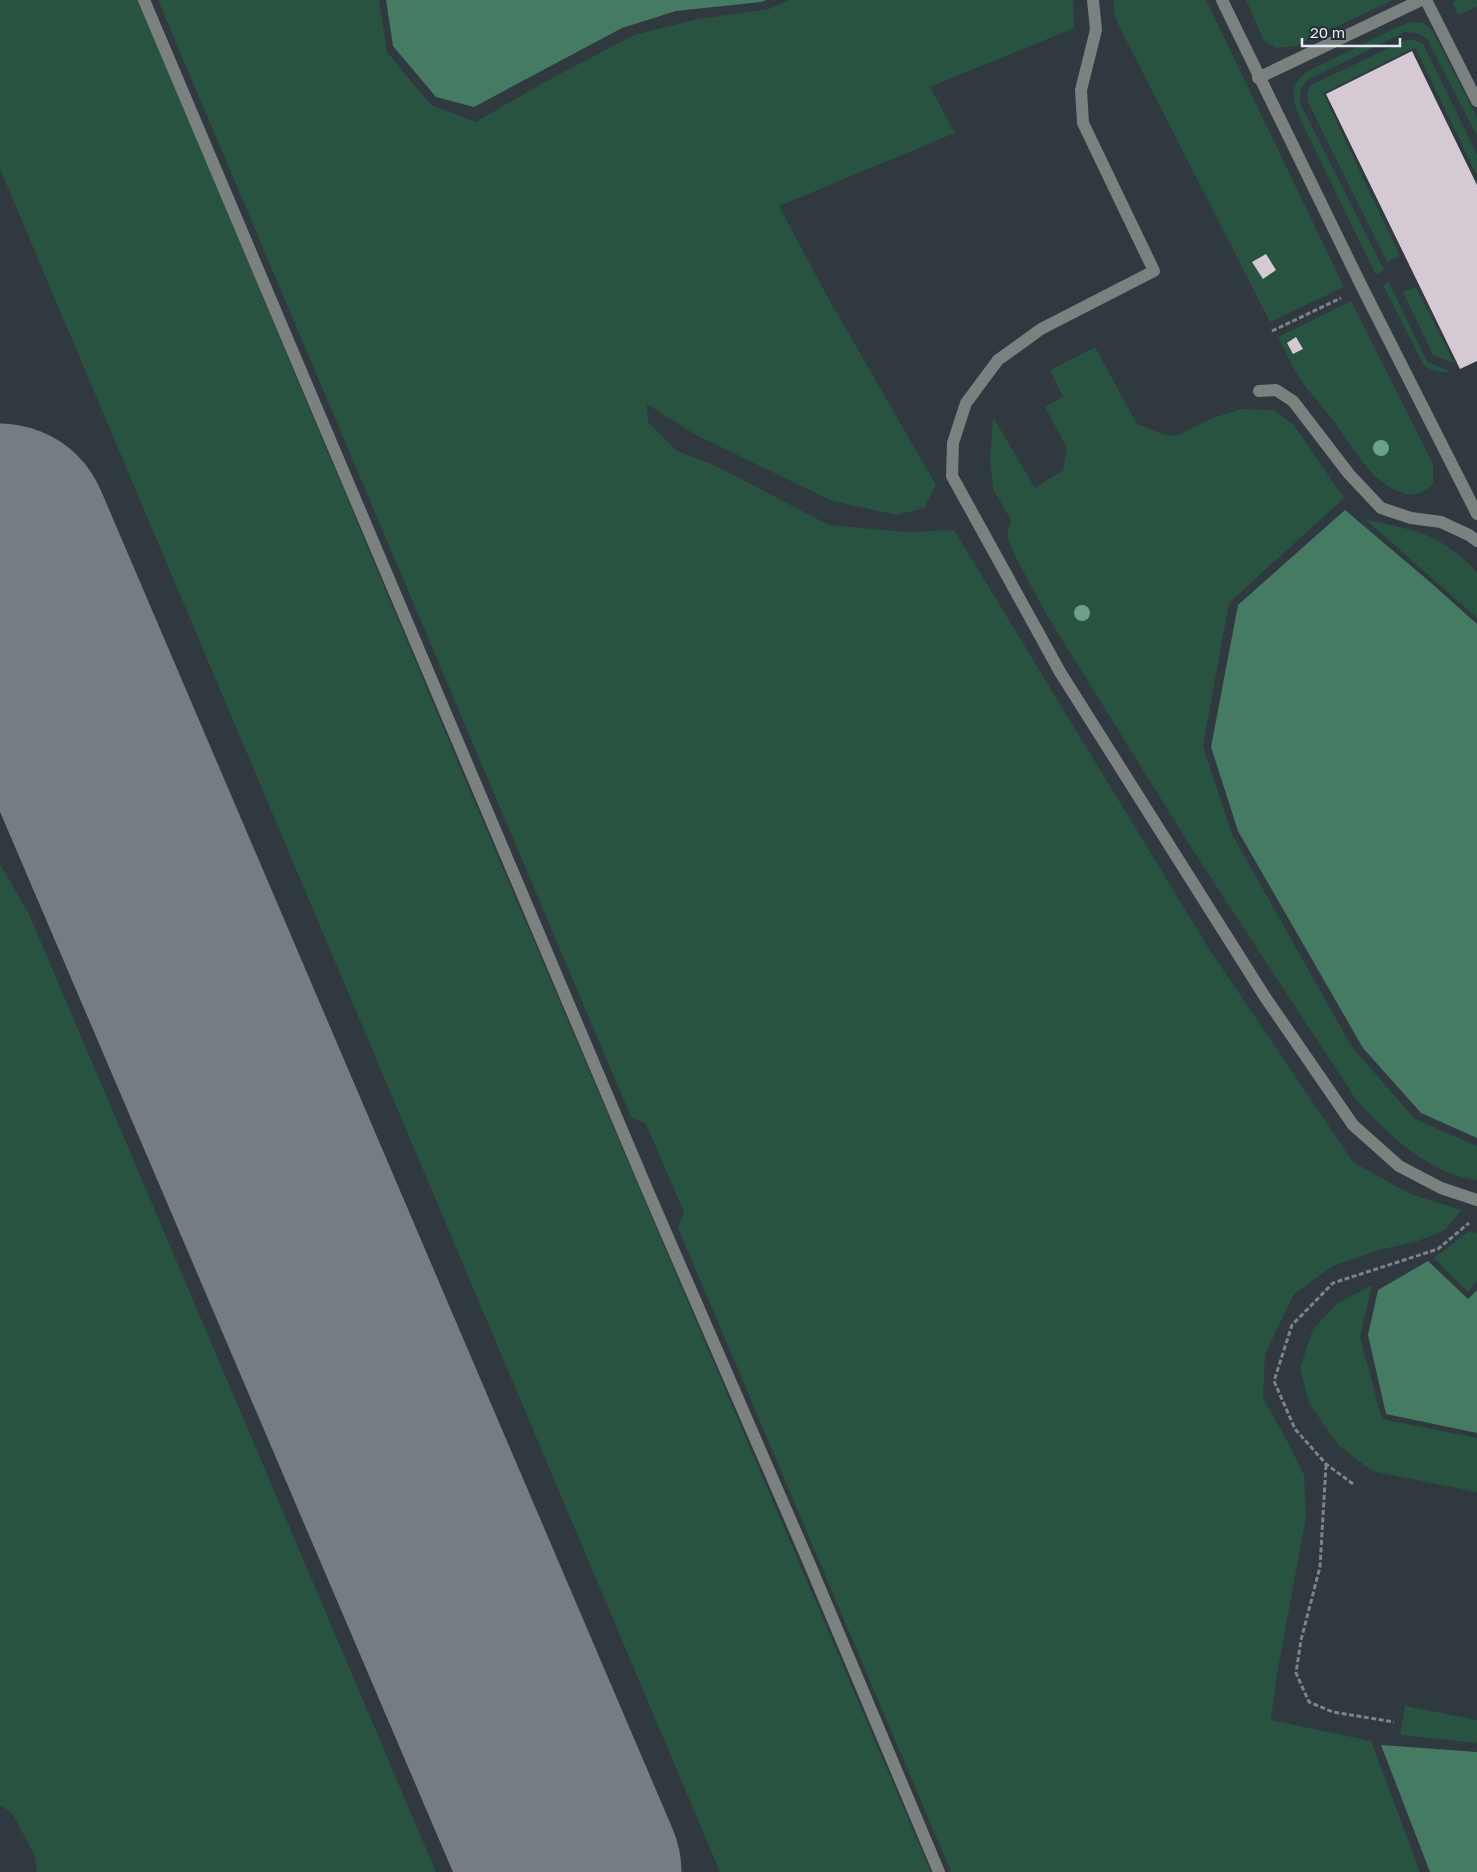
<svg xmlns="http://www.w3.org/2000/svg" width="1477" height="1872" font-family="'Golos Text',sans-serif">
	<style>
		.green { fill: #285340 }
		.forest { fill: #447b62 }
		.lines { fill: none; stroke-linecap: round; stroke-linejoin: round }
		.taxiway { stroke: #767c84; stroke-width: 88 }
		.runway { stroke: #767c84; stroke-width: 219 }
		.building { fill: #d5cad4 }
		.path { stroke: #7c838a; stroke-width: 3; stroke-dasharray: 5 2.5; stroke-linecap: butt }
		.minor { stroke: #7a817f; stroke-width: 12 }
		.tree { fill: #6c9f8c }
	</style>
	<rect width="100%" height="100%" fill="#303840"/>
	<path class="green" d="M0 0H138L467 784 931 1872H720L0 169Z
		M158 0H379L387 52 431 105 476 122 541 84 634 35 698 19 769 9 790 0H1073L1074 28 930 87 955 133 779 206 827 296 936 485 924 508 897 515 832 501 694 434 647 404 648 422 677 451 714 465 829 525 907 532 954 530 1208 947 1353 1162 1410 1194 1462 1210 1445 1230 1418 1241 1379 1250 1333 1266 1294 1294 1265 1354 1263 1398 1286 1439 1304 1475 1306 1517 1277 1674 1271 1720 1371 1741 1420 1872H951L678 1228 684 1212 646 1124 631 1117Z
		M1114 0H1206L1344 287 1270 322 1119 26 1114 13Z
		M1246 0H1393L1295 46 1276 48 1264 41Z
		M1456 0H1477V7L1458 15 1452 2Z
		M1411 22 1423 23 1432 30 1477 117V136L1427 39 1416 33 1405 32 1307 80 1301 89 1300 103 1384 270 1376 275 1301 121C1293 101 1287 88 1306 72L1397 27Z
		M1406 40H1414L1423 44 1477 154V176L1415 47 1323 93 1400 256 1387 262 1308 102 1307 93 1311 85Z
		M1389 282 1427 362 1452 372C1440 372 1431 372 1423 364L1383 285Z
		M1416 287 1454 363 1433 355 1403 292Z
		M1351 301 1433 464V484C1425 492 1415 497 1403 493 1370 483 1352 445 1333 420 1321 405 1307 390 1297 374 1290 363 1285 349 1278 337Z
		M1095 347 1137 424 1162 434 1176 436 1212 418 1242 409 1274 410 1294 425 1344 498 1229 603 1203 746 1232 834 1352 1047 1415 1119 1477 1146V1180C1428 1174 1390 1135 1357 1101L1194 852 1048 617 1017 560 1007 536 1011 520 993 489 990 460 993 417 1035 488 1063 470 1067 448 1045 407 1063 397 1050 370Z
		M1365 519C1382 524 1399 526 1415 531 1438 538 1461 554 1477 572V618Z
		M0 864 29 914 436 1872H37L34 1854 12 1813 0 1805Z
		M1469 1231 1477 1233V1281L1468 1292 1434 1258Z
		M1372 1285 1360 1337 1382 1419 1477 1438V1492L1372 1471 1338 1445 1309 1403 1300 1368 1313 1329 1338 1303Z
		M1405 1706 1477 1720V1743L1400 1735Z"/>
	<path class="forest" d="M386 0H767L761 2 676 11 622 28 474 107 436 97 393 46Z
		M1345 510 1430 582 1477 624V1138L1421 1113 1363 1048 1238 831 1211 747 1238 605Z
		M1428 1261 1468 1299 1477 1290V1433L1386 1414 1368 1335 1378 1290Z
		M1381 1745 1477 1752V1872H1430Z"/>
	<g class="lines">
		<path class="taxiway" d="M0 729 62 757 105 779"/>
		<path class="runway" d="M0 533 572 1872"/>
	</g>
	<path class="building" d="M1412 51 1477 185V361L1460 369 1326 94Z
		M1266 254 1276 270 1263 279 1252 262Z
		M1296 337 1303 349 1293 354 1287 343Z"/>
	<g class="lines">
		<path class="path" d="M1272 331 1341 298
			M1326 1465 1320 1567 1301 1640 1296 1673 1309 1702 1333 1712 1394 1722
			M1353 1484 1326 1464 1295 1429 1274 1381 1292 1325 1333 1283 1438 1249 1469 1223"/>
		<path class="minor" d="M144 0 647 1189 810 1565 939 1872
			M1093 0 1096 30 1081 90 1083 123 1154 271 1041 329 998 360 966 403 953 443 952 476 1060 672 1265 997 1353 1125 1399 1166 1441 1188 1477 1200
			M1222 0 1362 287 1477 514
			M1426 0 1477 101
			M1258 78 1421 0
			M1259 391 1276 390 1293 401 1349 474 1381 508 1411 518 1441 522 1469 535 1477 541"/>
	</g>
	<g class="tree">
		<circle cx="1381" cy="448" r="8"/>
		<circle cx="1082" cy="613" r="8"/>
	</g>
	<path d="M1302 38v8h98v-8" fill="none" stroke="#e5eaf0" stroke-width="2.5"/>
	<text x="1310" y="38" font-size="15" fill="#e5eaf0" stroke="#262e36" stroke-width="4" paint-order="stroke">20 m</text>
</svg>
